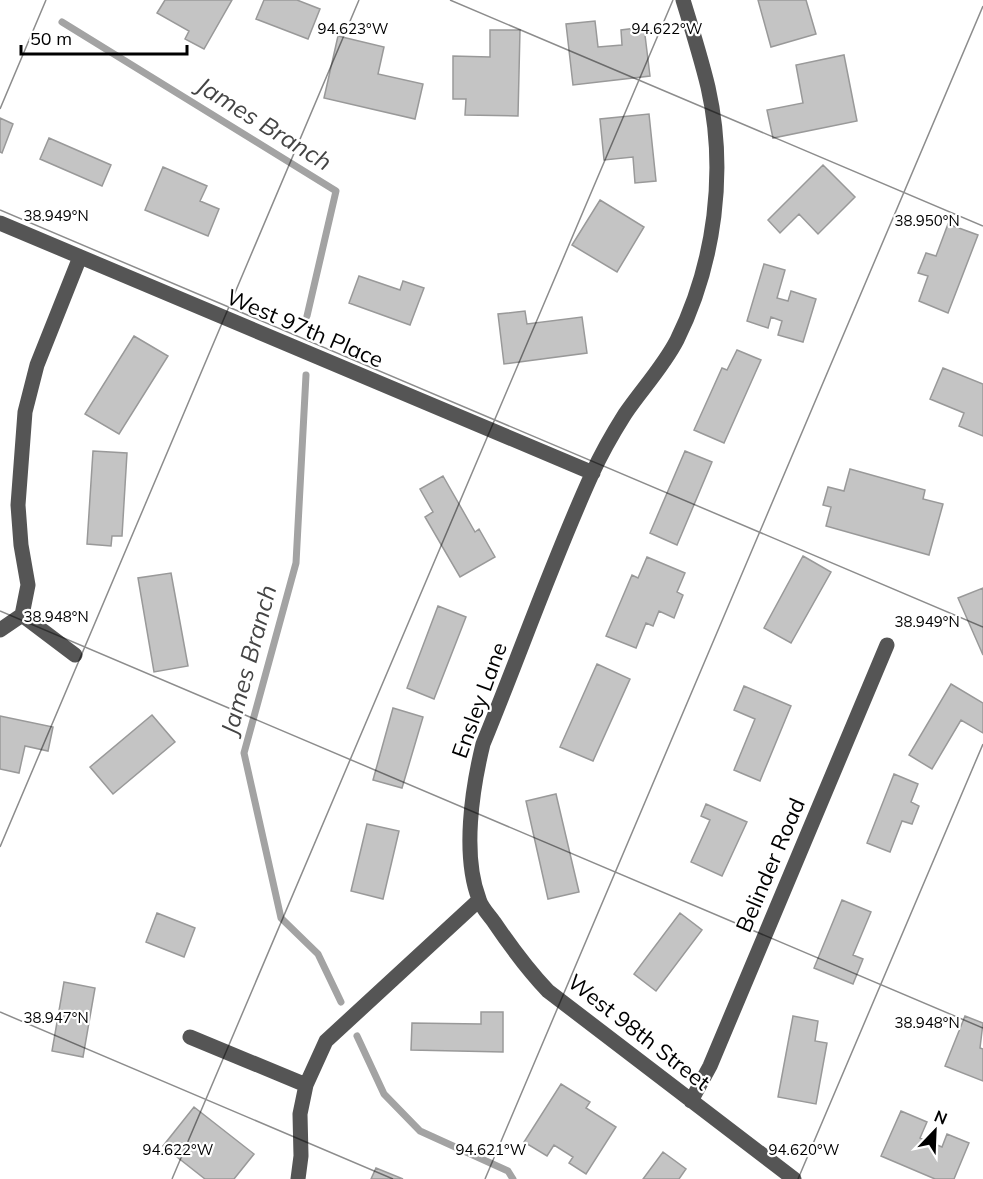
<svg xmlns="http://www.w3.org/2000/svg" width="983" height="1179" font-family="Mulish,sans-serif">
	<style>
		.lines { fill: none; stroke-linecap: round; stroke-linejoin: round }
		.stream { stroke: #a3a3a3; stroke-width: 7 }
		.building { fill: #c4c4c4; stroke: #999; stroke-width: 1.5 }
		.minor { stroke: #555; stroke-width: 15 }
		.ticks { fill: none; stroke: #000; stroke-width: 1.5; stroke-opacity: 0.45 }
		.labels { text-anchor: middle; stroke-width: 4.5; stroke-linejoin: round; paint-order: stroke }
		.street-label { font-size: 22px; fill: #000; stroke: #fff }
		.water-label { font-size: 24px; font-style: italic; fill: #444; stroke: #fff }
		.ticks-label { font-size: 15px; text-anchor: middle; fill: #000; stroke: #fff; stroke-width: 4.5; stroke-linejoin: round; paint-order: stroke }
	</style>
	<rect width="100%" height="100%" fill="#fff"/>
	<g class="lines">
		<path class="stream" d="M62 22 336 191 307 316
			M306 375 296 563 244 753 281 918 318 954 341 1002
			M357 1036 384 1094 420 1131 508 1171 513 1179"/>
	</g>
	<path class="building" d="M165 0H232L204 49 185 39 189 31 157 13Z
		M264 0H297L320 9 308 39 256 19Z
		M758 0H806L816 34 771 47Z
		M595 21 598 47 622 45 621 30 644 27 650 76 573 85 566 24Z
		M490 30H520L518 116 465 115 466 99H453V56L490 57Z
		M338 36 384 47 378 74 423 84 415 119 324 98Z
		M844 55 857 121 773 138 767 110 803 103 796 65Z
		M649 114 656 181 635 183 633 157 604 160 600 119Z
		M0 118 13 124 2 153 0 152Z
		M49 138 111 165 102 186 40 159Z
		M823 165 855 197 818 234 799 214 780 233 768 220Z
		M163 167 207 186 200 201 219 209 208 236 145 210Z
		M600 200 644 227 617 272 572 245Z
		M948 224 978 235 948 313 919 301 928 276 918 273 926 253 936 256Z
		M764 264 785 270 777 298 788 301 791 291 816 299 803 342 778 335 782 321 771 317 768 328 747 321Z
		M359 276 400 290 403 281 424 288 410 325 349 303Z
		M525 311 527 324 582 317 587 353 504 364 498 314Z
		M134 336 168 356 119 434 85 414Z
		M737 350 761 360 724 443 694 430 722 368 727 370Z
		M943 368 983 384V436L959 426 964 413 930 399Z
		M93 451 127 453 122 536H112L111 546 87 544Z
		M685 451 712 462 677 545 650 533Z
		M850 469 925 490 923 499 943 504 929 555 826 526 831 507 823 505 828 487 844 491Z
		M443 476 475 532 479 529 495 557 460 577 425 517 433 512 420 489Z
		M803 556 831 572 791 643 764 628Z
		M647 557 685 573 677 592 683 595 674 618 659 611 653 626 646 623 636 648 606 636 632 575 638 578Z
		M171 573 188 666 154 672 138 578Z
		M983 588V655L958 598Z
		M438 606 466 617 434 699 407 688Z
		M597 664 630 679 593 761 560 747Z
		M951 684 983 703V733L961 720 932 769 909 755Z
		M744 686 791 706 760 781 734 770 755 719 734 710Z
		M393 708 423 717 402 788 373 780Z
		M152 715 175 742 113 794 90 767Z
		M0 716 53 727 48 751 25 746 19 773 0 769Z
		M894 774 918 784 911 802 919 806 912 824 902 821 890 852 867 843Z
		M556 794 579 892 548 899 526 801Z
		M706 804 747 822 722 876 691 862 710 820 701 816Z
		M367 824 399 831 383 899 351 891Z
		M842 900 871 912 853 955 863 959 853 984 814 968Z
		M157 913 195 928 184 957 146 942Z
		M680 913 702 930 656 991 634 974Z
		M64 982 95 988 83 1057 52 1051Z
		M481 1012H503V1052L411 1050 412 1023 481 1024Z
		M793 1016 818 1021 815 1041 827 1043 816 1104 778 1097Z
		M965 1016 983 1023 980 1048 983 1049V1081L945 1066Z
		M561 1084 590 1102 586 1108 616 1127 586 1174 569 1163 573 1157 554 1145 547 1156 524 1142Z
		M194 1107 254 1154 234 1179H205L163 1146Z
		M901 1111 927 1122 920 1138 942 1147 947 1134 969 1143 954 1179H935L881 1156Z
		M663 1152 686 1169 679 1179H643Z
		M376 1168 403 1179H371Z"/>
	<g class="lines">
		<path class="minor" d="M683 0C692 29 701 58 708 87 727 171 715 263 677 340 663 367 642 389 625 414 613 433 601 454 592 474 552 562 520 654 483 744 472 789 462 855 479 899 481 907 489 915 494 922 511 947 527 969 548 991L794 1179
			M0 223 593 473
			M22 615 75 655
			M0 630 22 615 28 585 21 545 18 505 25 412 37 365 80 257
			M190 1037 306 1085
			M691 1101 710 1066 887 645
			M298 1179 301 1156 300 1114 306 1085 326 1041 479 900"/>
	</g>
	<path class="ticks" d="M450 0 983 226M0 109 46 0M0 210 983 627M0 611 983 1028M0 847 359 0M0 1012 393 1179M172 1179 673 0M485 1179 983 6M798 1179 983 744"/>
	<g class="labels">
		<g class="street-label">
			<text transform="translate(305 328) rotate(23)" y="8">West 97th Place</text>
			<text transform="translate(479 700) rotate(-70)" y="8">Ensley Lane</text>
			<text transform="translate(770 865) rotate(-67)" y="8">Belinder Road</text>
			<text transform="translate(639 1032) rotate(38)" y="8">West 98th Street</text>
		</g>
		<g class="water-label">
			<text transform="translate(264 124) rotate(32)" y="8">James Branch</text>
			<text transform="translate(249 660) rotate(-75)" y="8">James Branch</text>
		</g>
	</g>
	<g class="ticks-label">
		<text x="353" y="34">94.623°W</text>
		<text x="667" y="34">94.622°W</text>
		<text x="56" y="221">38.949°N</text>
		<text x="927" y="226">38.950°N</text>
		<text x="56" y="622">38.948°N</text>
		<text x="927" y="627">38.949°N</text>
		<text x="56" y="1023">38.947°N</text>
		<text x="927" y="1028">38.948°N</text>
		<text x="178" y="1155">94.622°W</text>
		<text x="491" y="1155">94.621°W</text>
		<text x="804" y="1155">94.620°W</text>
	</g>
	<g transform="translate(935 1131) rotate(23)" stroke="#ffffff" stroke-width="4.5" paint-order="stroke">
	<path d="M0-4.5L10 22L0 15L-10 22Z" fill="#000000"/>
	<text y="-9" font-size="16" font-weight="bold" text-anchor="middle" fill="#000000">N</text>
	</g>
	<path d="M21 45v9h166v-9" fill="none" stroke="#000000" stroke-width="3"/>
	<text x="30" y="45" font-size="18" fill="#000000" stroke="#ffffff" stroke-width="4.5" paint-order="stroke">50 m</text>
</svg>
